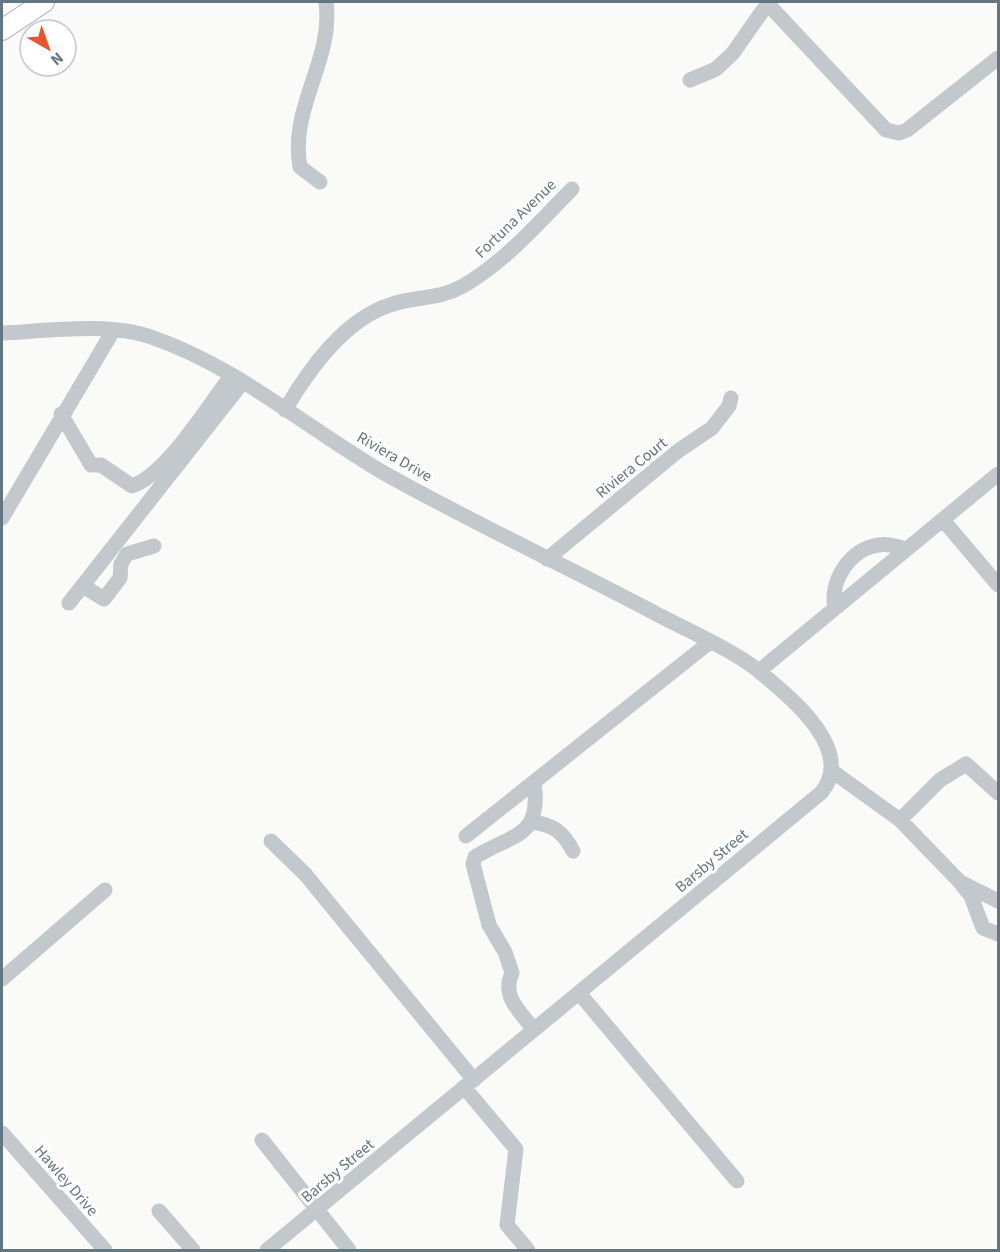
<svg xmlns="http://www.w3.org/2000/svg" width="1000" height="1252" font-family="'Source Sans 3',sans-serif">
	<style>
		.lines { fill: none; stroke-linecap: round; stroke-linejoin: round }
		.major-casing { stroke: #b5babe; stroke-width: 22 }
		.minor { stroke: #c3c8cc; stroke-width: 15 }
		.major { stroke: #fff; stroke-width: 20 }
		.labels { text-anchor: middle; stroke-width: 6; stroke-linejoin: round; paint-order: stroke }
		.street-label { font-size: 16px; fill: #657683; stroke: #fff }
	</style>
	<rect width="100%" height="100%" fill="#fafaf8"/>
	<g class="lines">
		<g class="major-casing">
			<path id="major" d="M2 30 44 2"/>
		</g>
		<path class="minor" d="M766 2 886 130 899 133 907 130 998 58
			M690 80 716 69 733 53 768 3
			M320 182 300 167C289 107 334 60 326 2
			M2 333C47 331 108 322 151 337 236 366 307 428 384 473 471 522 562 564 651 611 682 628 734 650 760 672 791 698 855 749 822 792L267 1250
			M285 410C309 369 345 318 393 304 418 296 438 300 463 286 506 261 538 223 572 189
			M61 414 91 465H101L132 486C167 474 207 407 231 376
			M2 518 113 331
			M943 520 998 585
			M547 559 678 451 712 428 729 406 731 398
			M83 586 104 599 120 578 121 564 127 554 154 546
			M69 603 242 383
			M835 608C829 582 850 548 879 545 888 543 898 547 907 549
			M759 671 998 474
			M832 771 900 820 960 882
			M534 782C542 838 514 833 475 857L473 864 489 925 505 952 512 973C501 997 520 1011 534 1030
			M900 820 940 780 966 764 998 793
			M532 822C554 825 563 832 573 851
			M466 836 710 642
			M271 841 305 874 474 1080
			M998 901 960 882 971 896 983 928 998 934
			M2 979 105 890
			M579 993 737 1181
			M464 1087 516 1149 507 1225 528 1250
			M2 1133 105 1250
			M262 1140 349 1250
			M159 1211 193 1250"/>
		<use href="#major" class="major"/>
	</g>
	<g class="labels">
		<g class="street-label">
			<text transform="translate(515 218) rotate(-44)" y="6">Fortuna Avenue</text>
			<text transform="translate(395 456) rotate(30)" y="6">Riviera Drive</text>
			<text transform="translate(631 467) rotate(-39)" y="6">Riviera Court</text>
			<text transform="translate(711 860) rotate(-40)" y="6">Barsby Street</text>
			<text transform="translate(337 1170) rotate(-40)" y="6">Barsby Street</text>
			<text transform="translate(67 1180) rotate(49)" y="6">Hawley Drive</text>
		</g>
	</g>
	<rect width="1000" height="1252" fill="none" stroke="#657683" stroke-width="6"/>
	<g transform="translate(48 48) rotate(140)"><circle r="28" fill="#ffffff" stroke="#c1c8cd" stroke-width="1.5"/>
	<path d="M0-4.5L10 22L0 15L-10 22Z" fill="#e4572e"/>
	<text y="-9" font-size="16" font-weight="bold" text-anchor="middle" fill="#657683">N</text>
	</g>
</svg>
